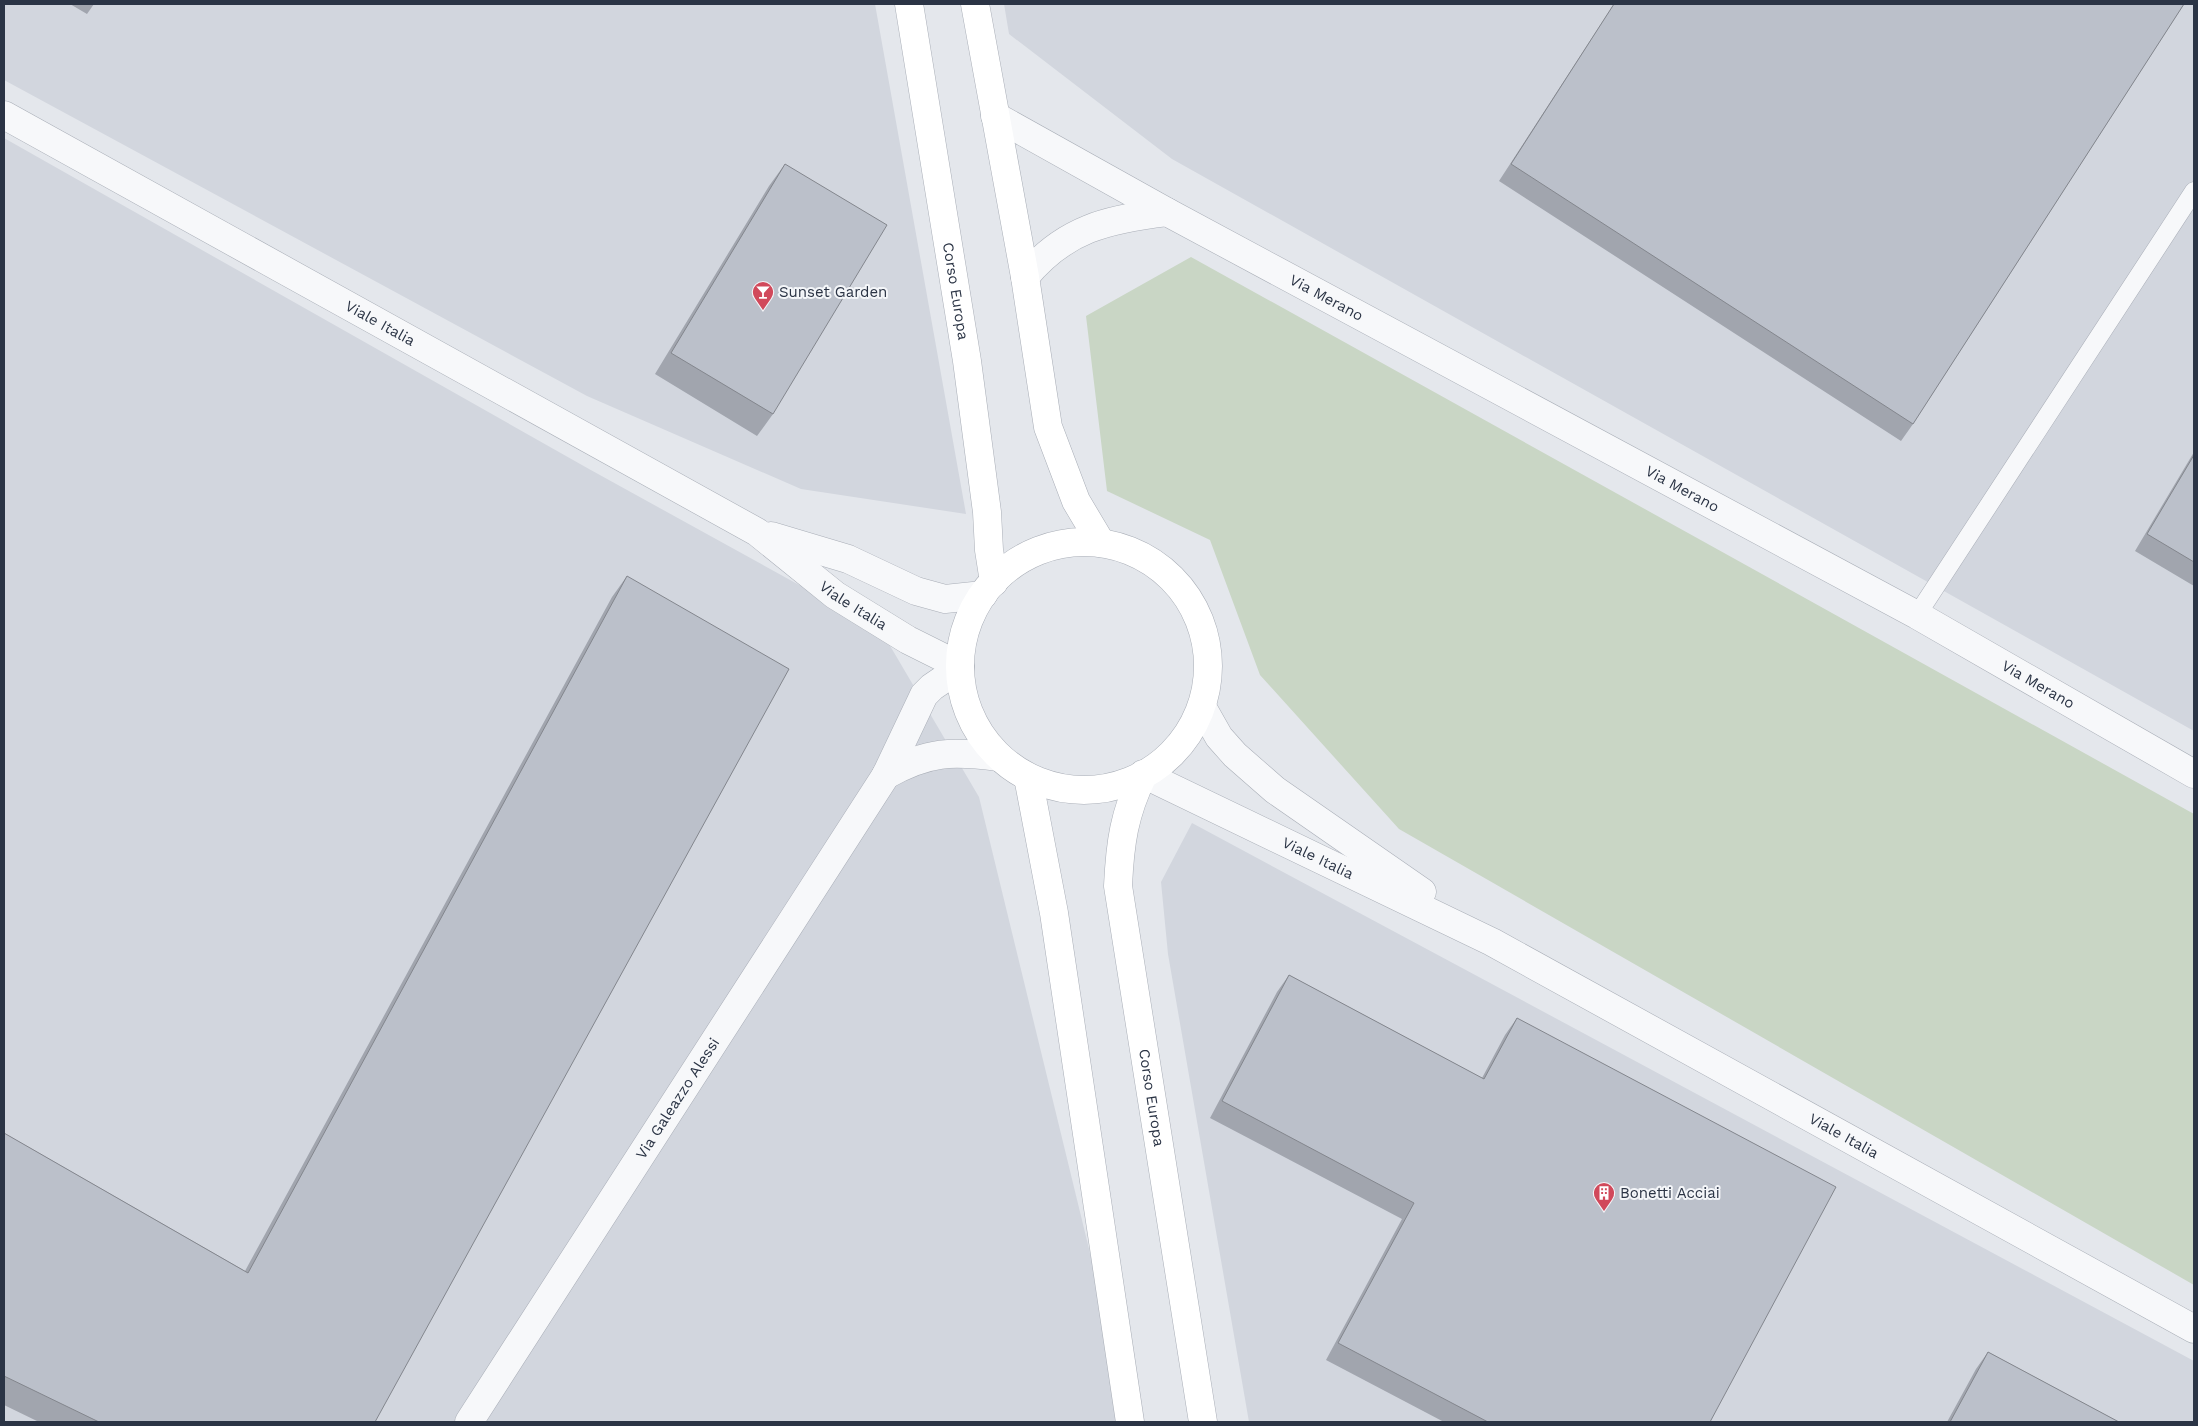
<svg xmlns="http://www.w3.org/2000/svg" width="2198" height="1426" font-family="'Work Sans',sans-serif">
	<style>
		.built { fill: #d2d6de }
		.green { fill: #c9d6c5 }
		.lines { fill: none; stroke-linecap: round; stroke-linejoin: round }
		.service-casing { stroke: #a9aeb7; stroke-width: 19 }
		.minor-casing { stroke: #a9aeb7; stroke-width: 29 }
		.tertiary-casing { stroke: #a9aeb7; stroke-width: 29 }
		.secondary-casing { stroke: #a9aeb7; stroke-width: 29 }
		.service { stroke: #f7f8fa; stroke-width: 18 }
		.minor { stroke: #f7f8fa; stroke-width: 28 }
		.tertiary { stroke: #f7f8fa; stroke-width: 28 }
		.secondary { stroke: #fff; stroke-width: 28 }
		.wall { fill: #a1a5ae }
		.building { fill: #bbc0ca; stroke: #83868d }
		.labels { text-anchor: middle; stroke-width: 4; stroke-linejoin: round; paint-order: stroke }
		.poi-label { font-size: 15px; fill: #2b3445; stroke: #f4f6f9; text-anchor: start }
		.street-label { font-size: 15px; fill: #2b3445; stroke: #f4f6f9 }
	</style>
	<rect width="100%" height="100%" fill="#e4e7ec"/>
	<path class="built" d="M4 4H875L966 514 801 489 587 396 4 80Z
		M1004 4H2194V731L1172 159 1009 34Z
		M4 138 589 469 830 602 879 627 979 797 1099 1290 1118 1422H4Z
		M1192 823 2194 1361V1422H1249L1168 954 1161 882Z"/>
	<path class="green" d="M1191 257 2194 814V1285L1399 829 1260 675 1210 540 1107 491 1086 316Z"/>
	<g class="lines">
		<g class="service-casing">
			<path id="service" d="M1917 615 2194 191"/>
		</g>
		<g class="minor-casing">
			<g id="minor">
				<path id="s1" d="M995 116 1167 212 1917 615 2194 774"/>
				<path d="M1025 277C1064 229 1108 219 1167 212"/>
				<path d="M886 775C928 751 952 751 999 757"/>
				<path id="s2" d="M469 1422 886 775 924 695 932 687 960 668"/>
			</g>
		</g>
		<g class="tertiary-casing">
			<g id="tertiary">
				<path id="s3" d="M4 115 757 532 835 595 908 640 960 666"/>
				<path d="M771 536 848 559 916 591 945 599 983 595"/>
				<path d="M1202 707 1219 737 1235 755 1275 790 1422 892"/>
				<path id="s4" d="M1143 774 1492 942 2194 1329"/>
			</g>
		</g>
		<g class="secondary-casing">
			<g id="secondary">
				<path id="s5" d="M909 4 967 361 987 512 989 550 994 582"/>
				<path d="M975 4 1025 277 1048 427 1076 501 1101 543"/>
				<circle cx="1084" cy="666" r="124"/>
				<path id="s6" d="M1143 775C1124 814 1120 843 1118 886L1203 1422"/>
				<path d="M1028 777 1054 913 1130 1422"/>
			</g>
		</g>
		<use href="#service" class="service"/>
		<use href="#minor" class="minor"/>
		<use href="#tertiary" class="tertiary"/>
		<use href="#secondary" class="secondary"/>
	</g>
	<path class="wall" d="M70 4H94L87 14Z
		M1614 4H2184L1913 424 1901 441 1499 181Z
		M785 164 773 414 757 436 655 374 769 186Z
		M2194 452V586L2135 551Z
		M627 576 375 1422H39L4 1405V1133L245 1271 612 597Z
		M1289 975 1482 1078 1505 1035 1517 1018 1710 1422H1444L1326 1360 1402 1219 1210 1118 1277 992Z
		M1988 1352 2119 1422H1947L1976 1369Z"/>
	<path class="building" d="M1614 4H2184L1913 424 1511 164Z
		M785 164 887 225 773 414 671 353Z
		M2194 455V562L2147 534Z
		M627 576 789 669 375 1422H99L4 1376V1133L248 1273Z
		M1289 975 1484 1079 1517 1018 1836 1187 1710 1422H1488L1338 1343 1414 1203 1222 1101Z
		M1988 1352 2119 1422H1950Z"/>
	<defs>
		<g id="bar-pin" transform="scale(1.125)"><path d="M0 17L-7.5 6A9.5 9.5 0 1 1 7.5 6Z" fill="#d1495b" stroke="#f4f6f9"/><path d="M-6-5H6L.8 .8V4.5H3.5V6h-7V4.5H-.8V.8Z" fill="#fff"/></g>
		<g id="building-pin" transform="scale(1.125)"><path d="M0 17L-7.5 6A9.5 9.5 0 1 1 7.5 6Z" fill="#d1495b" stroke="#f4f6f9"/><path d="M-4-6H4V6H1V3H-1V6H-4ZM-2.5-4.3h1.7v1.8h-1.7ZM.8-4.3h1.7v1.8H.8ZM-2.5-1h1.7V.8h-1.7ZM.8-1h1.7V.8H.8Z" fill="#fff"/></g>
	</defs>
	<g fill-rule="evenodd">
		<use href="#bar-pin" x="763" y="292"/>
		<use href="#building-pin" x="1604" y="1193"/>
	</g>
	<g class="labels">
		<g class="poi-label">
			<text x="779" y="297">Sunset Garden</text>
			<text x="1620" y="1198">Bonetti Acciai</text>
		</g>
		<g class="street-label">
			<text dy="5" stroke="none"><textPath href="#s5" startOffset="291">Corso Europa</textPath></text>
			<text dy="5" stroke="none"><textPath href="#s1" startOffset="378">Via Merano</textPath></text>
			<text dy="5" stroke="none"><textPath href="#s3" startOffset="430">Viale Italia</textPath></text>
			<text dy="5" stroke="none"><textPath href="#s1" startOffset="782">Via Merano</textPath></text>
			<text dy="5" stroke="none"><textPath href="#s3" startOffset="982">Viale Italia</textPath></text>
			<text dy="5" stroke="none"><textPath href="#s1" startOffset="1188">Via Merano</textPath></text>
			<text dy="5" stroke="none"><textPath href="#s4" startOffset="194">Viale Italia</textPath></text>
			<text dy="5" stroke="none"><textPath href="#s6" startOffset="329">Corso Europa</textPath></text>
			<text dy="5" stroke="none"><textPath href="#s2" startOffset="385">Via Galeazzo Alessi</textPath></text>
			<text dy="5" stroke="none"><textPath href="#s4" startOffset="789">Viale Italia</textPath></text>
		</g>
	</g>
	<rect width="2198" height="1426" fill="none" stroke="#2b3445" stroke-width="10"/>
</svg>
